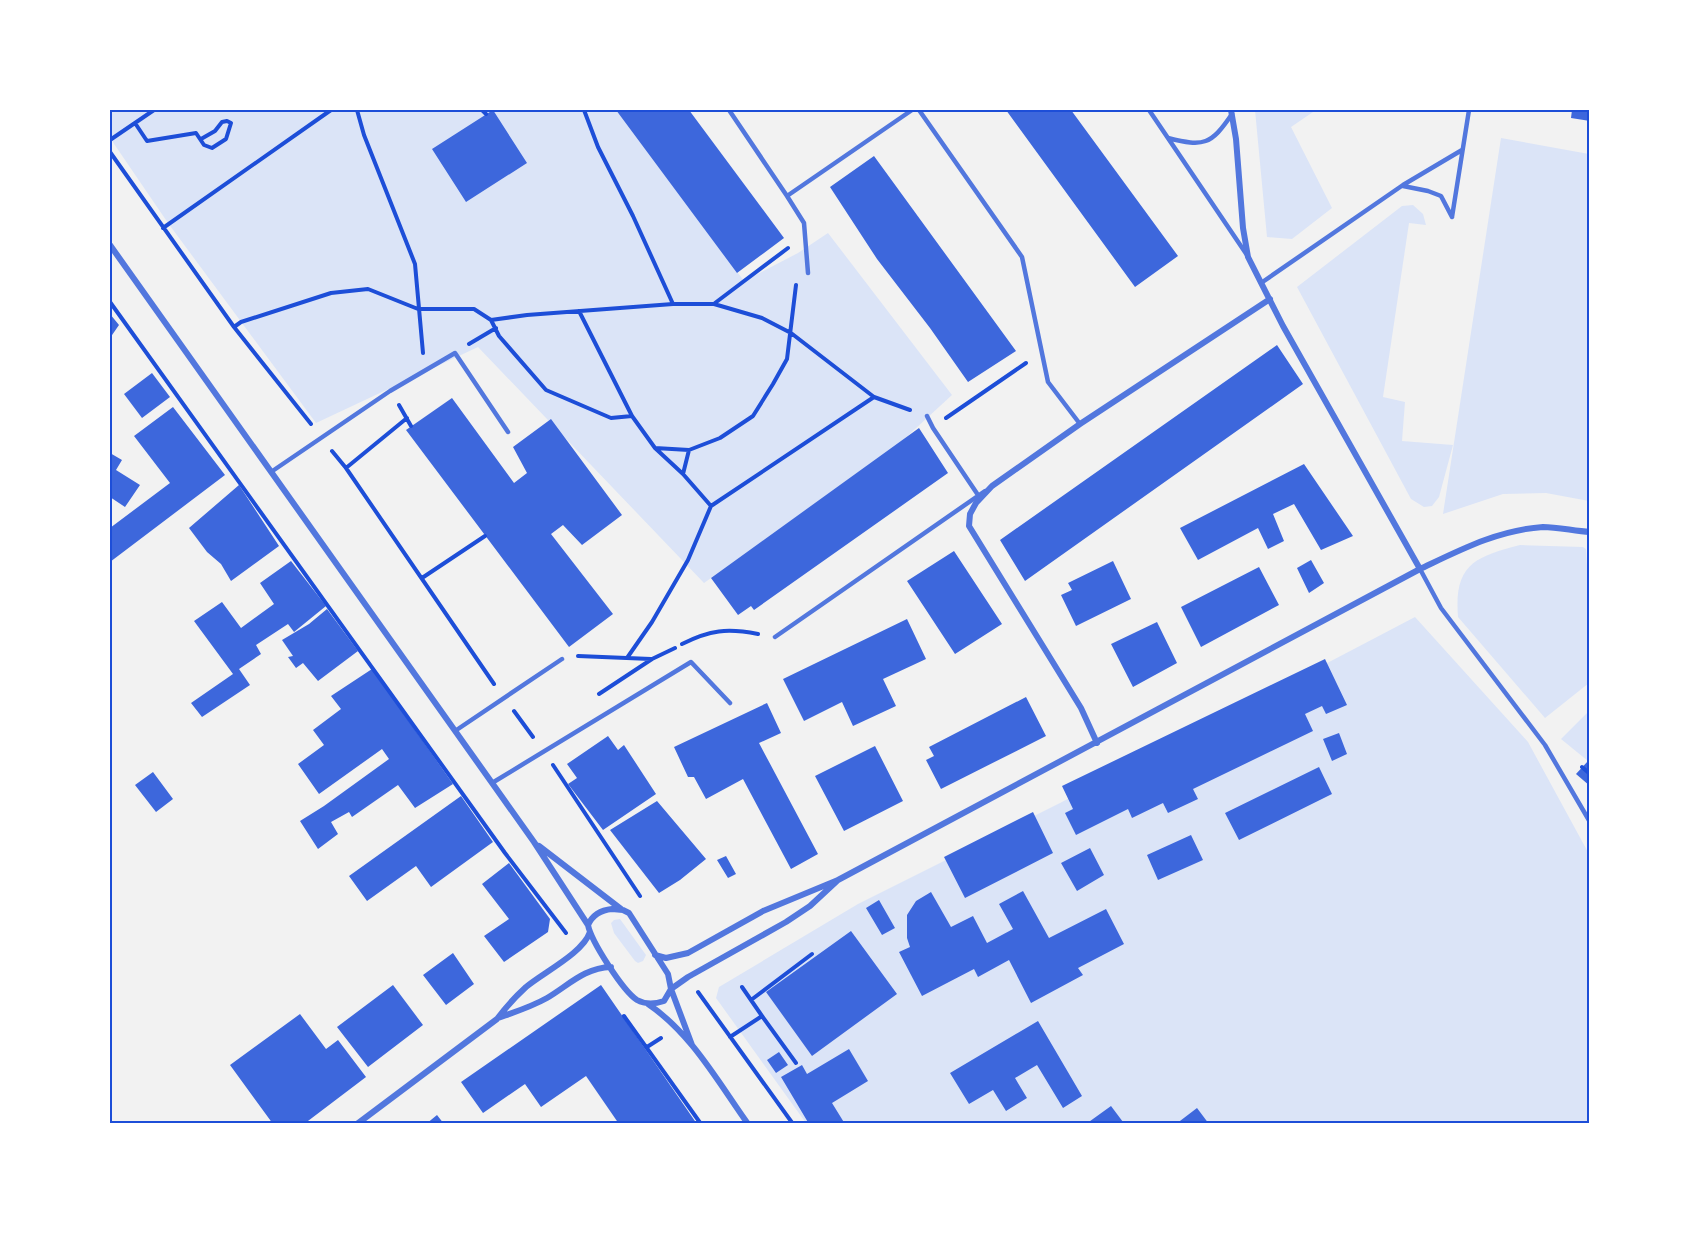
<svg xmlns="http://www.w3.org/2000/svg" width="1699" height="1233" font-family="'Roboto Condensed',sans-serif">
	<style>
		.green { fill: #dbe4f7 }
		.building { fill: #3d67dc }
		.lines { fill: none; stroke-linecap: round; stroke-linejoin: round }
		.path { stroke: #1d4ed8; stroke-width: 4 }
		.service { stroke: #5277de; stroke-width: 4.5 }
		.minor { stroke: #5277de; stroke-width: 6 }
		.neatline { fill: none; stroke: #1d4ed8; stroke-width: 2 }
	</style>
	<rect width="100%" height="100%" fill="#f2f2f2"/>
	<path class="green" d="M110 110H616L744 281 798 253 828 233 952 395 902 441 704 583 478 347 316 423 168 223 110 138Z
		M1255 110H1316L1291 127 1332 208 1292 239 1267 237Z
		M1501 138 1589 154V501L1546 493 1503 494 1443 514Z
		M1413 205 1423 214 1426 225 1409 223 1383 397 1405 402 1402 441 1453 445 1439 497 1432 506 1424 507 1411 499 1297 287 1402 206Z
		M1520 545 1583 547 1586 549 1587 566H1589V683L1545 718 1458 617C1454 565 1474 557 1520 545Z
		M1415 617 1528 742 1589 854V1123H806L716 998 719 987 858 904 1060 803Z
		M1589 711 1590 758 1588 761 1561 739Z
		M620 919 646 955 643 961 638 963 635 961 614 933 611 923 614 920Z"/>
	<path class="building" d="M493 110 527 163 466 202 432 149Z
		M616 110H689L784 238 737 273Z
		M1006 110H1071L1178 256 1135 287Z
		M1572 110H1590V121L1571 118Z
		M874 156 1016 351 968 382 930 328 877 259 830 187Z
		M110 314 119 325 110 338Z
		M1277 345 1303 384 1025 581 1000 540Z
		M152 373 170 397 142 418 124 394Z
		M452 398 514 483 527 473 513 447 551 419 622 515 582 545 563 525 551 534 613 614 569 647 406 430Z
		M173 407 225 475 110 562V528L170 483 134 436Z
		M919 428 948 473 754 610 751 606 738 615 711 578Z
		M110 453 122 460 116 470 140 485 125 507 110 497Z
		M1304 464 1353 536 1321 550 1294 504 1273 514 1284 541 1268 549 1258 528 1198 560 1180 528Z
		M239 485 279 546 231 581 221 564 207 552 189 528Z
		M954 551 1002 624 955 654 907 581Z
		M1311 560 1324 583 1309 593 1297 568Z
		M291 561 326 606 294 632 288 624 256 645 261 654 239 669 250 685 202 717 191 703 233 674 194 621 222 602 241 628 274 604 260 583Z
		M1113 561 1131 599 1076 626 1061 595 1072 590 1068 583Z
		M1259 567 1279 605 1201 647 1181 607Z
		M327 609 358 651 318 681 303 663 296 668 288 657 293 656 282 640 309 624Z
		M907 619 926 659 883 679 896 706 853 726 842 702 804 721 783 679Z
		M1157 622 1177 663 1133 687 1111 644Z
		M1325 659 1347 705 1326 714 1322 706 1305 714 1313 731 1193 789 1198 799 1168 813 1163 803 1132 818 1128 809 1076 835 1065 813 1073 809 1062 786Z
		M372 669 453 784 415 808 398 785 352 817 349 812 331 822 338 834 318 849 300 821 324 806 389 759 382 749 319 794 298 764 324 745 313 730 341 709 331 696Z
		M1026 697 1046 736 941 789 926 760 934 756 929 747Z
		M767 703 781 733 759 743 818 854 791 869 743 779 706 799 694 777H688L674 747Z
		M1339 733 1347 754 1332 761 1323 739Z
		M608 736 618 750 624 745 656 794 603 830 568 784 577 778 567 764Z
		M875 746 903 801 844 831 815 776Z
		M1588 761 1590 763V786L1576 774Z
		M1319 767 1332 794 1239 840 1225 813Z
		M153 772 173 799 156 812 135 785Z
		M461 796 493 842 431 887 416 866 367 901 349 876Z
		M657 801 706 859 680 880 659 893 610 830Z
		M1033 812 1053 853 965 898 944 857Z
		M1191 835 1203 860 1158 880 1147 855Z
		M1090 848 1104 875 1077 891 1061 863Z
		M726 856 736 874 728 878 717 860Z
		M509 863 550 919 548 932 504 962 484 936 509 919 482 884Z
		M1023 891 1049 938 1106 909 1124 944 1078 968 1083 975 1031 1003 1009 960 978 977 974 969 922 996 899 952 910 947 907 938V915L916 901 931 892 951 927 973 916 987 943 1013 929 999 904Z
		M879 900 895 928 882 935 866 908Z
		M851 931 897 994 812 1056 766 992Z
		M453 953 474 984 446 1005 423 975Z
		M393 985 423 1025 368 1067 337 1027Z
		M601 985 697 1124H619L586 1076 541 1107 525 1084 483 1113 461 1082Z
		M300 1014 326 1049 338 1040 366 1077 304 1124H273L230 1065Z
		M1038 1021 1082 1096 1063 1108 1037 1065 1015 1078 1027 1098 1006 1111 993 1090 969 1104 950 1073Z
		M849 1049 868 1081 832 1103 845 1124H809L781 1077 802 1065 807 1074Z
		M779 1052 788 1065 776 1073 767 1060Z
		M1111 1106 1123 1122 1086 1124Z
		M1197 1108 1209 1124H1176Z
		M437 1115 444 1124H426Z"/>
	<g class="lines">
		<path class="path" d="M357 110 364 135 415 264 423 353
			M482 110 486 114
			M584 110 598 147 633 216 673 304
			M135 123 147 141 196 133 204 145 212 148 226 139 231 123 227 121 222 122 215 131 201 139
			M110 140 154 110
			M110 152 234 327 311 424
			M163 228 331 110
			M110 302 505 853 566 933
			M715 303 788 248
			M579 311 632 416 655 448 683 474 711 506 688 560 652 622 627 658
			M491 320 527 315 673 304H714L762 318 791 333 874 397 910 410
			M234 327 241 322 331 293 368 289 418 309H474L491 320 499 336 546 390 611 418 632 416
			M469 344 496 328
			M399 405 411 426
			M946 418 1026 363
			M655 448 689 450 720 438 753 416 773 384 787 359 796 285
			M332 451 346 468 494 684
			M346 468 407 418
			M683 474 689 450
			M711 506 874 397
			M422 578 485 536
			M682 644C710 630 727 628 758 634
			M578 656 651 659
			M599 694 652 659 675 648
			M514 711 533 737
			M553 765 640 896
			M1582 767 1590 774
			M742 987 762 1016
			M698 992 793 1124
			M751 1000 812 954
			M624 1016 701 1124
			M730 1037 762 1016 796 1063
			M647 1047 661 1038"/>
		<path class="service" d="M729 110 787 196 912 110
			M919 110 1022 257 1048 382 1080 424
			M1149 110 1247 255
			M1168 138C1204 147 1211 145 1232 114
			M1403 186 1428 191 1441 196 1452 217
			M787 196 804 223 808 273
			M1452 217 1469 110
			M1261 283 1403 185 1462 150
			M927 416 933 428 978 495
			M271 472 390 391 455 353 508 432
			M1420 569 1441 608 1545 745 1590 822
			M775 637 985 491
			M455 731 562 659
			M492 783 691 662 730 703"/>
		<path class="minor" d="M1231 110 1236 139 1243 228 1248 257 1283 326 1420 569
			M110 245 534 842 588 925
			M1097 743 1081 708 969 526 970 514 976 503 992 486 1080 424 1270 299
			M539 846 621 909
			M838 880 1420 569C1460 550 1498 530 1543 527 1558 527 1574 531 1590 532
			M612 909 623 910 629 913 668 974 671 989 664 1001C655 1004 646 1005 637 1000 623 991 591 941 588 925 593 914 601 910 612 909Z
			M655 955 666 958 688 953 763 911 838 880 810 906 786 922 688 977 671 989 692 1045
			M648 1004C691 1033 718 1082 748 1124
			M498 1018C515 1012 531 1007 547 998 569 985 584 968 611 967
			M357 1124 497 1019C506 1007 515 997 526 987 544 972 583 953 590 932"/>
	</g>
	<rect width="1699" height="1233" fill="none" stroke="#ffffff" stroke-width="222"/>
	<rect x="111" y="111" width="1477" height="1011" class="neatline"/>
</svg>
